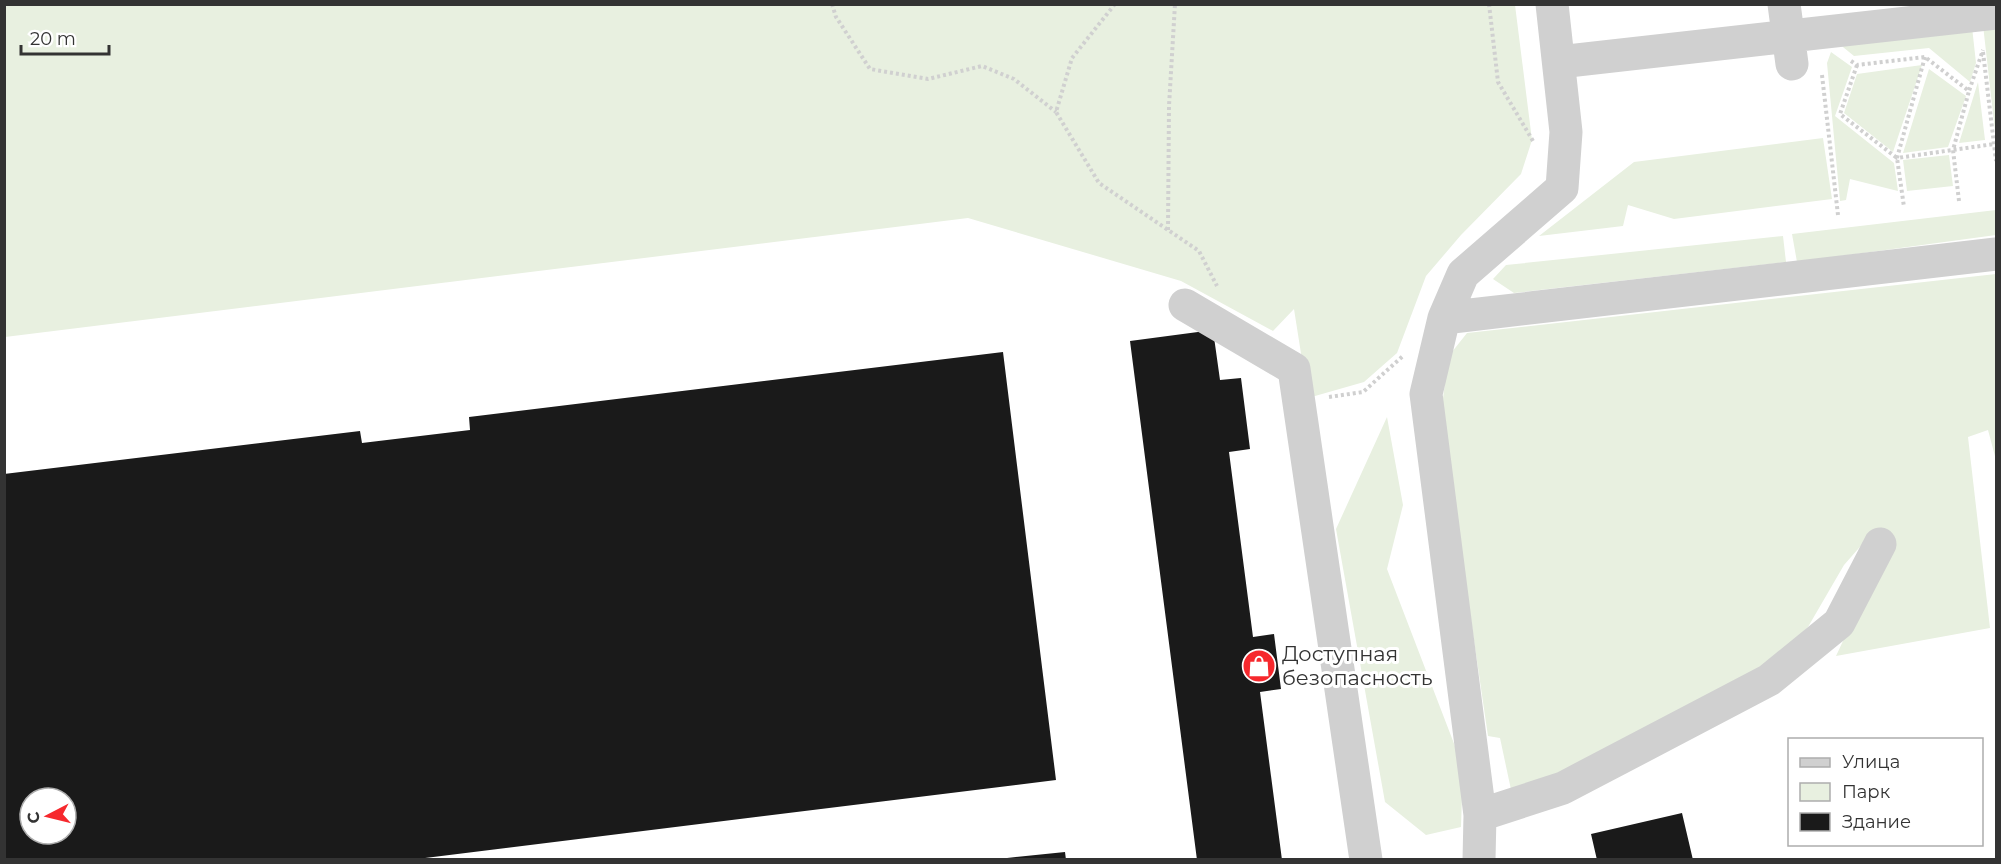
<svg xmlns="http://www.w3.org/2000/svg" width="2001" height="864" font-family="Montserrat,sans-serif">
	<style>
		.green { fill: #e8f0e0 }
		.building { fill: #1a1a1a; fill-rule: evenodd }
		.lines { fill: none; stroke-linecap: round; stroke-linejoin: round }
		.path { stroke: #d0d0d0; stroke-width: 4; stroke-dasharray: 3 3; stroke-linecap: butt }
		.minor { stroke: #d0d0d0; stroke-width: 33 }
		.labels { text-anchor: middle; stroke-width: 6; stroke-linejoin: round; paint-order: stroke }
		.poi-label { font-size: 21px; fill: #333; stroke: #fff; text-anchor: start }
	</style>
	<rect width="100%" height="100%" fill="#fff"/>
	<path class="green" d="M4 5H1515L1532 140 1521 174 1461 235 1426 276 1397 353 1364 382 1308 398 1294 309 1273 331 1181 281 968 218 5 337Z
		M1996 23V140L1983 25Z
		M1972 27 1976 63 1970 82 1929 48 1854 56 1838 43Z
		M1831 52 1852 67 1835 116 1894 163 1898 191 1850 179 1846 200 1840 201 1827 63Z
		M1922 65 1893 152 1844 113 1857 74Z
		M1929 69 1966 96 1948 147 1903 153Z
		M1978 82 1985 140 1959 143Z
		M1823 138 1832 199 1674 219 1628 205 1623 226 1539 236 1634 162Z
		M1949 155 1953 186 1907 191 1903 160Z
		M1996 210V235L1797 262 1792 234Z
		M1783 236 1786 262 1514 293 1493 279 1506 265Z
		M1996 274V460L1988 430 1968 437 1990 628 1836 656 1892 536 1873 532 1844 565 1808 627 1763 673 1513 799 1500 738 1488 736 1441 415 1448 357 1467 333Z
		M1387 417 1403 505 1387 569 1463 767 1461 827 1426 835 1385 802 1336 529Z"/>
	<path class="building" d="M1213 330 1220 380 1241 378 1250 449 1229 452 1253 637 1274 634 1281 689 1260 692 1282 860H1197L1130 341Z
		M1003 352 1056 780 409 860H4V474L360 431 362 443 470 430 469 417ZM30 798H66V834H30Z
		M1682 813 1693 860H1597L1591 834Z
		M1065 852 1066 860H1007V858Z"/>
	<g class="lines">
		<path class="path" d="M832 4 836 17 870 69 928 79 982 66 1014 79 1056 112
			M1115 4 1072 58 1056 112 1099 183 1199 251 1217 286
			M1489 4 1498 82 1533 141
			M1983 52 1996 161
			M1925 57 1897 158 1994 144
			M1851 61 1857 65 1925 57 1969 91 1983 50
			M1857 65 1840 114 1897 158 1904 207
			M1822 75 1838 215
			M1959 201 1953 150 1969 91
			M1168 230 1169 106 1175 4
			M1329 397 1363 392 1403 356"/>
		<path class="minor" d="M1784 4 1792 64
			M1559 62 1996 13
			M1185 305 1294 369 1366 860
			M1444 318 1463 274 1562 188 1566 132 1552 4
			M1480 815 1563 788 1769 680 1839 623 1880 544
			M1479 860 1480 815 1426 394 1444 318 1996 254"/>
	</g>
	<defs>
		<g id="shop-disc" transform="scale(1.725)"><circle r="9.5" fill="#f6282d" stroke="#fff"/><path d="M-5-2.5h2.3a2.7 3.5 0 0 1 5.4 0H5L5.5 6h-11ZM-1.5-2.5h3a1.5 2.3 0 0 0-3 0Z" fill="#fff"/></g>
	</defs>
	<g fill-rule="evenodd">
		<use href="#shop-disc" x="1259" y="666"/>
	</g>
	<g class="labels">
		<g class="poi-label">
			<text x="1282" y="661">Доступная<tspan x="1282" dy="24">безопасность</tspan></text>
		</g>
	</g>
	<rect width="2001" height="864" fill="none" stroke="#333333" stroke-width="12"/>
	<rect x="1788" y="738" width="195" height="108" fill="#ffffff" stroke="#adadad" stroke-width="1.5"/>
	<rect x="1800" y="758" width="30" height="9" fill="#d0d0d0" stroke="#adadad" stroke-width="1.5"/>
	<text x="1842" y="768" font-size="18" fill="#333333">Улица</text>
	<rect x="1800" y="783" width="30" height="18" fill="#e8f0e0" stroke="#adadad" stroke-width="1.5"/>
	<text x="1842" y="798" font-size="18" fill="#333333">Парк</text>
	<rect x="1800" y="813" width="30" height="18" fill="#1a1a1a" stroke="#adadad" stroke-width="1.5"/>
	<text x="1842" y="828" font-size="18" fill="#333333">Здание</text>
	<g transform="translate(48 816) rotate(263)"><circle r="28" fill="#ffffff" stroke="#adadad" stroke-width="1.5"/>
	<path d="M0-4.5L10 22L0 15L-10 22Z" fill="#f6282d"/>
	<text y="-9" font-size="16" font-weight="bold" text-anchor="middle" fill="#333333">С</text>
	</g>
	<path d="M21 45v9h88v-9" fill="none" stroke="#333333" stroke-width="3"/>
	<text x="30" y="45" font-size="18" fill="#333333" stroke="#ffffff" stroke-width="4.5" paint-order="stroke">20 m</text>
</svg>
